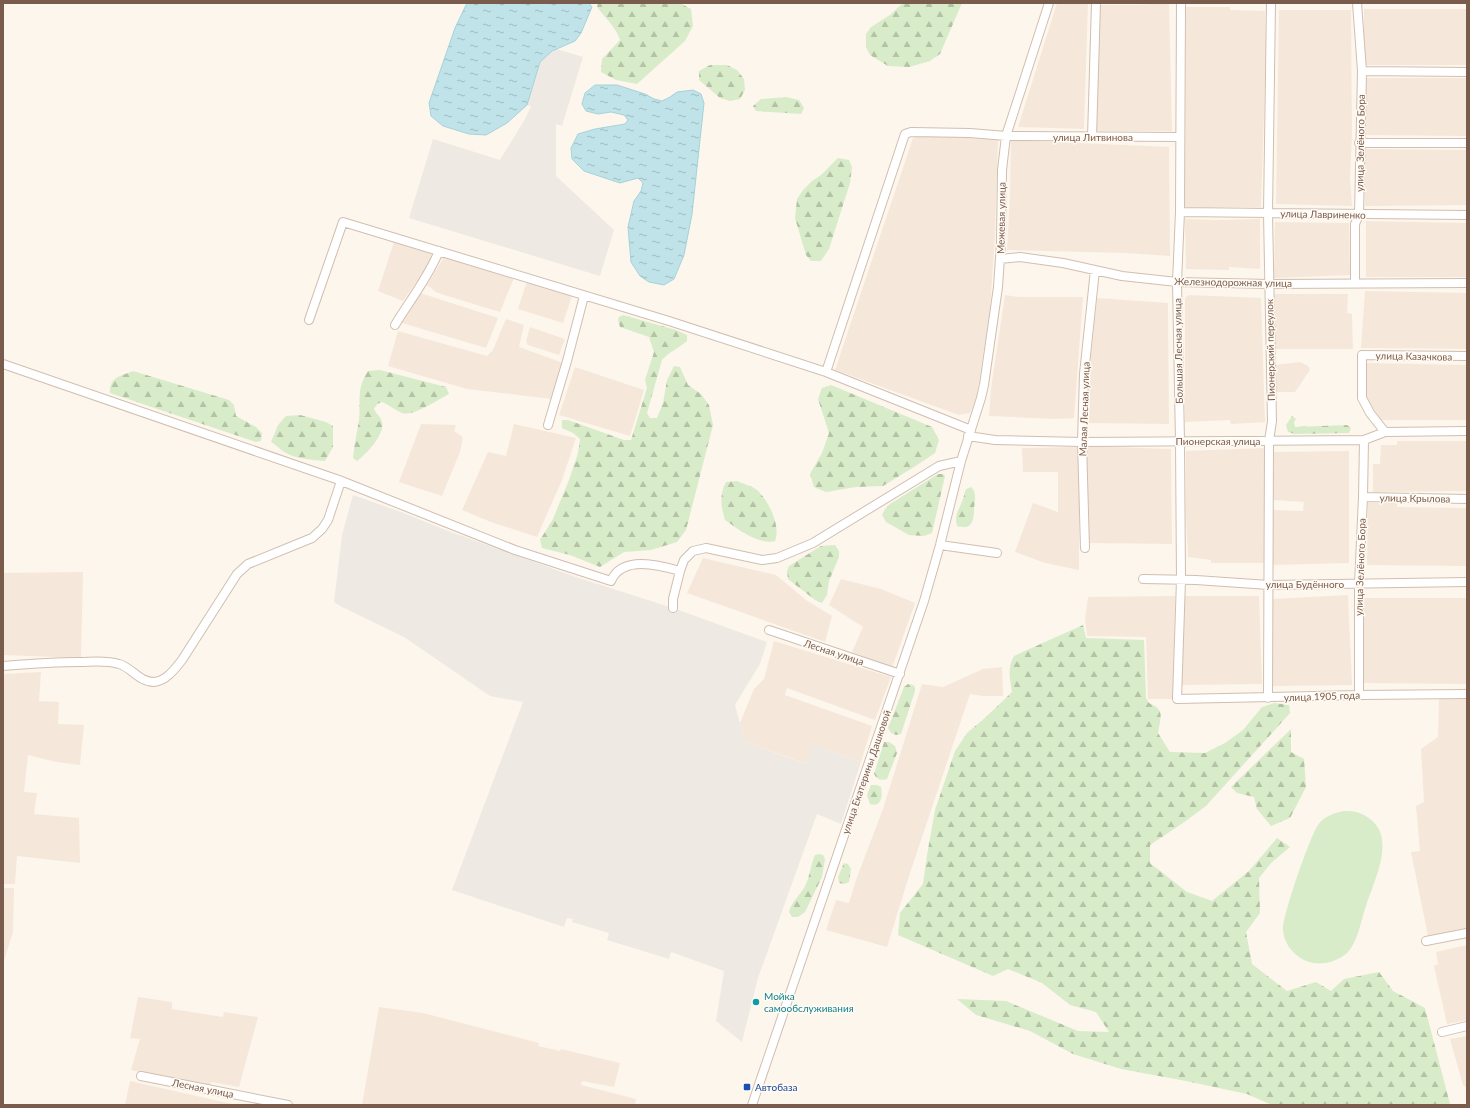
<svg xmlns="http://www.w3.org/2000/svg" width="1470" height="1108" font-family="Lato,sans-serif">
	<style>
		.residential { fill: #f5e8da }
		.industrial { fill: #efe9e4 }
		.forest { fill: url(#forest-firs) }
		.pitch { fill: #d8ecc9 }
		.water { fill: url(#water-ripples); stroke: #a5d3da }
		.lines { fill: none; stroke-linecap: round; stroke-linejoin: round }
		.minor-casing { stroke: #d1beb0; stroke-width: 10 }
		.minor { stroke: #fff; stroke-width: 8 }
		.culture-dot { fill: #0f9aa8; stroke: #fffaf3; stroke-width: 1.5 }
		.transit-dot { fill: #1a4fb4; stroke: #fffaf3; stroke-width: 1.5 }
		.labels { text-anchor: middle; stroke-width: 3; stroke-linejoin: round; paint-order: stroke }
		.street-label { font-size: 10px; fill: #7a5c4d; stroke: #fffaf3 }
		.culture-label { font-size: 10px; fill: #0d838f; stroke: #fffaf3; text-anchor: start }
		.transit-label { font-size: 10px; fill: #164399; stroke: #fffaf3; text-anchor: start }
	</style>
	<defs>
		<pattern id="forest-firs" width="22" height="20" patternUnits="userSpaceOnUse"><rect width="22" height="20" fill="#d8ecc9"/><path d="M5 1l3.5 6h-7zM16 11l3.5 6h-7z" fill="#b4c2a5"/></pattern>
		<pattern id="water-ripples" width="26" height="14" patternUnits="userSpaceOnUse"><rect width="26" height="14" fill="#bfe3e8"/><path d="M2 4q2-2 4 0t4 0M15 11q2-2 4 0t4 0" fill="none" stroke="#a0bbbe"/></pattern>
	</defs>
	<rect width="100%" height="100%" fill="#fdf6ec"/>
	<path class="residential" d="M1057 3H1088L1084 129 1018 127Z
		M1169 3 1172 131H1096L1100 5H1134Z
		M1186 7H1230V10L1265 11 1266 48 1261 207H1185Z
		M1364 9H1467V65H1364Z
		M1279 10H1351L1352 135 1350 177 1352 206 1276 204Z
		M1366 78H1467V136L1364 135Z
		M920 136 974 137 998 139 995 236 990 309 977 395 970 413 959 415 835 370 913 138Z
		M1011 140 1169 147 1170 256 1126 253 1007 250 1010 195Z
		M1365 149 1467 150V205L1365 206Z
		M1185 219 1216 220 1260 219V269L1229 267V270L1186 269Z
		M1366 221 1467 223V277H1366Z
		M1275 222 1349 223 1350 275 1274 278Z
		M394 242 432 253 425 276 417 281 403 301 378 291Z
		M444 257 514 278 500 312 444 295 436 292 427 285Z
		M527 281 572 296 563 323 518 309Z
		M1365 291 1467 293V349L1361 348Z
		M420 293 498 318 486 348 402 323Z
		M1275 294H1348L1347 313 1352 314 1353 349H1274Z
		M1005 295 1018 297H1083L1074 418 1056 419 989 416 991 388Z
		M1189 295 1261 298 1265 422 1231 424 1230 420 1185 422V298Z
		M1097 298 1168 303 1169 424 1089 423 1090 367Z
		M506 319 524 325 519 347 563 363 552 399 467 389 388 366 398 331 487 356 493 350Z
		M530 327 565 339 559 355 528 345 526 342Z
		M1300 362 1308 366 1310 370 1295 392H1274V365Z
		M1367 363 1467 365V420H1381L1366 397Z
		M575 367 644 390 630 436 559 415Z
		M421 424 456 425 454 431 463 437 460 452 442 496 399 482Z
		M514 424 576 438 562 480 537 537 491 522 462 510 488 452 506 456Z
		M1397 441H1467V491L1373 492V464H1380L1381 445H1397Z
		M1086 446 1171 449 1172 544 1087 543Z
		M1079 447V570L1045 563 1015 552 1033 503 1058 512V472H1023L1022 448Z
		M1263 448 1265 451 1264 563H1211V560L1188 557 1186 516V451Z
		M1349 451V563L1272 565V510L1303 511 1304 502 1273 500 1274 452Z
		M1368 503H1397V507L1467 508V566L1367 565Z
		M703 558 776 575 806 600 832 616 825 642 687 593Z
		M83 572 81 658 3 655V573Z
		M841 579 881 589 915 603 892 668 852 652 863 627 829 605Z
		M1348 595 1352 685 1273 686 1272 599Z
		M1175 596 1173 699H1148L1146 637 1087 636 1085 619 1088 597Z
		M1183 596H1259L1262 684 1182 685Z
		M1362 598H1467V684L1364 683Z
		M774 641 891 677 875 720 787 688 785 695 872 726 861 762 814 745 807 764 745 742 740 723 754 689 764 679Z
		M1002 667 1003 696H983L970 694 909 876 887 947 826 930 836 900 849 903 856 880 883 809 922 684 943 687 983 669Z
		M41 672 39 701 59 702 58 724 84 725 80 765 56 762 28 755 24 792 37 793 34 814 79 818 80 863 17 856 15 884H3V674Z
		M1439 699H1467V929L1428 936 1411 852 1420 851 1416 806 1424 802 1421 749 1438 737Z
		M3 888H14L13 932 3 964Z
		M1467 945V1020L1447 1024 1434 966 1438 964 1436 952Z
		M138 997 172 1002V1009L223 1017 224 1012 258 1017 239 1087 211 1082V1086L184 1081 183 1079 161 1075 160 1077 131 1070 140 1039 130 1038Z
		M379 1007 423 1013 539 1043 538 1046 560 1051 561 1049 620 1063 614 1087 582 1081 581 1085 636 1099 635 1105H362Z
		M1467 1036V1089L1463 1085 1450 1039Z
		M130 1081 210 1099 237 1105H125Z"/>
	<path class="industrial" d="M557 49 583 57 562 126 556 124V176L614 230 600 276 409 218 433 139 500 160 525 119 531 106 527 105 540 62 552 51Z
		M353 495 401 512 443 529 576 577 673 608 767 642 760 664 735 705 745 742 806 764 814 745 861 762 841 824 817 814 758 978 742 1042 716 1021 724 971 671 952 669 959 607 940 609 933 572 922 573 919 567 918 564 927 452 890 523 702 490 696 404 637 340 606 334 602 342 535Z"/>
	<path class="forest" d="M598 3H680L691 9 693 26 685 41 637 84 616 80 601 72 602 59 620 40C616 27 605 18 597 7Z
		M903 3H962L940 54 930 61 909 67 888 66 870 55 866 47V34L871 27 890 15Z
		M710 65H727L737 70 744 79 745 90 740 99 730 101 720 98 699 80V71Z
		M786 97 799 100 804 108 801 114 756 111 753 106 761 99Z
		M838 158 849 160 852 167 850 183 829 249 821 261H811L806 255 795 218 797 199 803 190 812 181 821 175Z
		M623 315 676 330 687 335V341C679 348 669 352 662 360L647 413 650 418H657L663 403 667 380 674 366 680 367 688 385 701 394 709 405 713 425 686 530 677 542 651 550 624 552 600 567 570 555 542 548 540 540 553 519 569 480 578 453 580 439 573 433 562 428V420H568L624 440H631L647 388 645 380 654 352 649 337 620 327 618 320 619 317Z
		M380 370 446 387 449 394C439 399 413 417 402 413 395 410 389 405 382 402L377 404 374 409C376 414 381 417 382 422 385 435 366 454 357 461L353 458C354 445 357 433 359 420 361 401 356 389 368 371Z
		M133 371 229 400 234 405 236 416 256 427 262 433 261 441 256 442 110 393C109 377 121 376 133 371Z
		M831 385 932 427 939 440 935 453 914 467 883 486 856 487 826 492 814 487 810 474 822 453 829 433 818 399 822 388Z
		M300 415 326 422 333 426V447L325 461C312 460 296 459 284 452 279 449 277 445 271 442L278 425 286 416Z
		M1292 416 1296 419 1294 422 1295 427 1347 425 1351 428 1349 433 1295 434 1288 432 1286 425Z
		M938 474H943L945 476 932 533 924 536 909 535 886 522 882 515 885 509 890 504Z
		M737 481C743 484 752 486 757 490 769 501 781 526 775 541 758 545 738 529 725 520 721 507 719 495 726 482Z
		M971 487C977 492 975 501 974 508 974 519 973 531 957 526 954 516 958 511 962 502 964 498 964 493 966 489Z
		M835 545 839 551V557L829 581 827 595 822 603 815 600 788 579 787 571 789 566 821 546Z
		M1083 625 1086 638 1144 640 1146 698 1149 703C1166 710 1160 718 1158 733L1170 752 1205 753 1225 743 1243 730 1262 707 1274 703 1289 705 1290 713 1206 806 1183 823 1150 845V863L1187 892 1212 901 1249 871 1277 838 1290 847 1271 863 1259 878 1260 913 1246 932 1252 964 1287 991 1316 982 1331 991 1344 979 1379 972 1393 991 1425 1008 1450 1104 1454 1105H1272L1247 1094 1186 1081 1121 1069 1073 1054 1030 1031 976 1015 957 999 1006 1001 1078 1031 1109 1032 1096 1012 1070 1005 1042 983 1008 969 993 976 898 935 900 913 923 884 927 855 935 810 955 751 967 733 986 717 1012 692C1010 679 1007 668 1014 656Z
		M908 684 913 685 915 687V691L901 734 896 735 891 733 888 728 904 687Z
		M1291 729V752L1304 759 1306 787 1290 818 1271 826 1257 809 1254 797 1237 793 1231 787Z
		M884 742H889L895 746 897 753 887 779C881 781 877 779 874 774Z
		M871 785H877L881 787C883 796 881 808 870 804L867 795Z
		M819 854 823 855 825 859 822 877 805 912 798 917H792L789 912C791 903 799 896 804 888 810 878 810 866 815 855Z
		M844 863 848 864 851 869 849 882 844 884 839 883 838 877Z"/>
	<path class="pitch" d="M1344 811C1349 811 1354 811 1359 813 1401 829 1376 876 1366 906 1361 920 1358 942 1347 953 1334 964 1317 967 1302 959 1292 953 1284 943 1283 930 1282 917 1310 836 1318 825 1324 816 1334 813 1344 811Z"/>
	<path class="water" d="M467 3H589L592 7 581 33 575 41 552 51 540 62 527 105 507 123 486 135 469 134 443 126 431 116 429 103 455 28Z
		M595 85H617L645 94 654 99 662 101 670 97 677 92 693 90 701 94 704 103 692 214 684 255 674 279 664 285 649 282 640 276 631 262 628 227 634 201 641 191 643 183 638 178 620 183 584 171 572 159 571 148 578 134 595 129 625 124 628 120 624 115 611 112 598 114 586 111 582 104 585 93Z"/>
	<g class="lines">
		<g class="minor-casing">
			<path id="minor" d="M1181 3 1180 212 1177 282 1180 442 1181 580 1177 699 1359 695 1467 694
				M1362 71 1467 72
				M1092 137 1096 3
				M1359 143H1467
				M1180 212 1467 215
				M1000 259 1020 257 1063 263 1122 276 1177 282 1269 284 1467 283
				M1355 283V224L1359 215 1362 71 1357 3
				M309 320 343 222 669 321 826 372 971 430
				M395 325C410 300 428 278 439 251
				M3 364 339 480 515 550 611 581C622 555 659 565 680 571
				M826 372 905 134 911 132 970 133 1006 136 1180 137
				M548 425 567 361 584 296
				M1385 432 1370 413 1362 398V355L1467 356
				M968 436 995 440 1082 442 1364 440 1385 432 1467 431
				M1363 497 1467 499
				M940 545 997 553
				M1085 548 1082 442 1084 374 1095 270
				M1143 579 1196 580 1269 585 1467 582
				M673 608V599L680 571 684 560 693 551 706 548 762 560 777 558 813 543 939 466 961 461
				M769 630 900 674
				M3 666C28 664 54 662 79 662 92 662 106 660 119 664 131 667 139 682 154 682 166 681 175 669 182 660L237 574 248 564 312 538 322 529 328 520 341 481
				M1359 695V584L1363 497 1364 440
				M1268 698 1269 441 1272 421 1268 213 1271 3
				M1426 941 1467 933
				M1442 1032 1467 1026
				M141 1076 288 1105
				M752 1105 924 601 940 545 961 461 981 398 984 385 998 287 1001 243 1002 170 1006 136 1049 3"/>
		</g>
		<use href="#minor" class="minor"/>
	</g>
	<circle class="culture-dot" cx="756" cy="1002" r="4"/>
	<rect class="transit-dot" x="743" y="1083" width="8" height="8" rx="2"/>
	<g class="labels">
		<g class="street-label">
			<text x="1093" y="141">улица Литвинова</text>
			<text transform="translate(1360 143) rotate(-89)" y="4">улица Зелёного Бора</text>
			<text transform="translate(1323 214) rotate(1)" y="4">улица Лавриненко</text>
			<text transform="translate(1001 218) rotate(-89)" y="4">Межевая улица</text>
			<text transform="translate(1233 282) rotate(1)" y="4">Железнодорожная улица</text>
			<text transform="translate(1270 350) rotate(-91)" y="4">Пионерский переулок</text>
			<text transform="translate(1178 351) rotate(-91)" y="4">Большая Лесная улица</text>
			<text transform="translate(1414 356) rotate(1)" y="4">улица Казачкова</text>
			<text transform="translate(1084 409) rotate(-88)" y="4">Малая Лесная улица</text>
			<text x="1218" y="445">Пионерская улица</text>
			<text transform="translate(1415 498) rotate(1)" y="4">улица Крылова</text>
			<text transform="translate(1360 567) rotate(-88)" y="4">улица Зелёного Бора</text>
			<text x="1305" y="588">улица Будённого</text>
			<text transform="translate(834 652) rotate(18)" y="4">Лесная улица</text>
			<text transform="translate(1322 696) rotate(-2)" y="4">улица 1905 года</text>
			<text transform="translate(866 772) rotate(-71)" y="4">улица Екатерины Дашковой</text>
			<text transform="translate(203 1088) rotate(11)" y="4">Лесная улица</text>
		</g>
		<g class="culture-label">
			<text x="764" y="1000">Мойка<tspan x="764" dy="12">самообслуживания</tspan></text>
		</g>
		<g class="transit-label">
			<text x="755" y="1091">Автобаза</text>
		</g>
	</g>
	<rect width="1470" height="1108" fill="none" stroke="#7a5c4d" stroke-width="8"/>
</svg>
